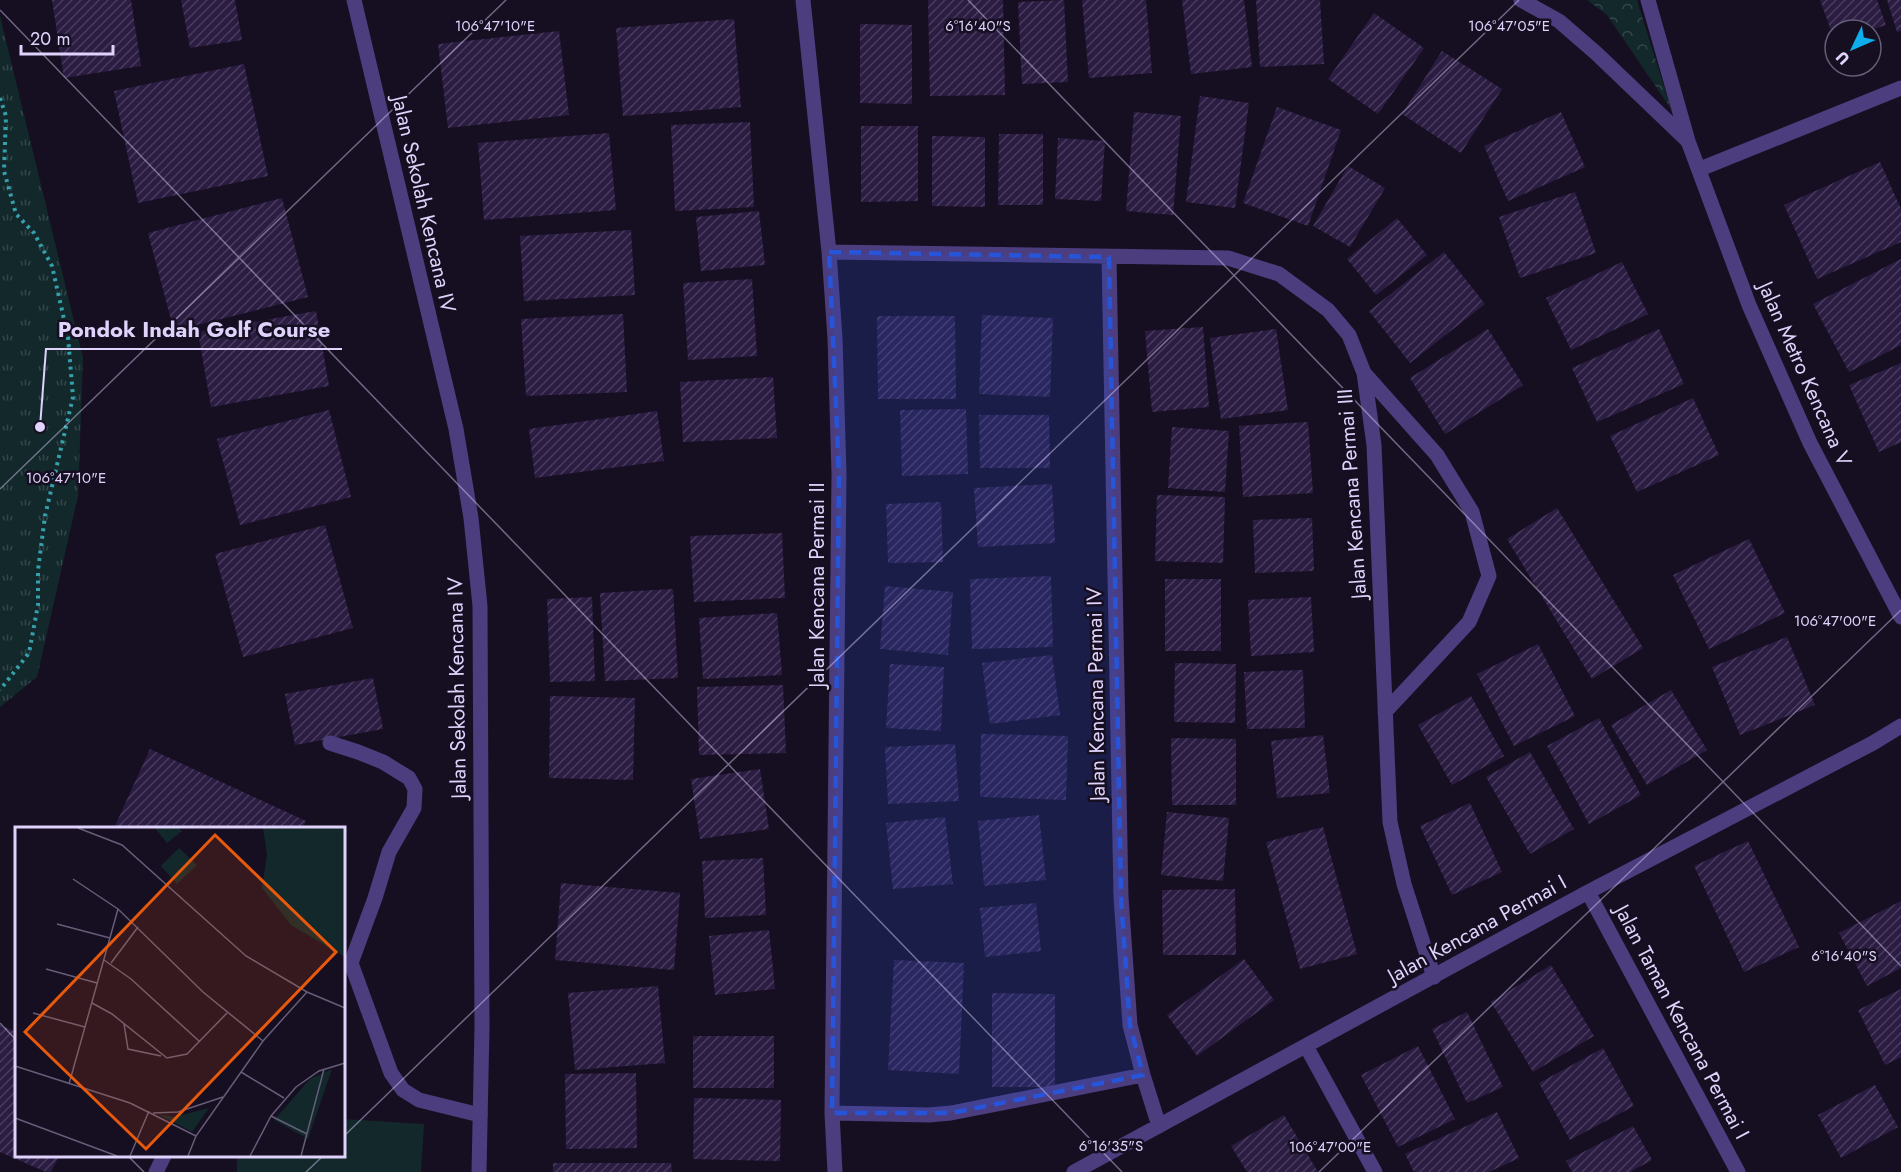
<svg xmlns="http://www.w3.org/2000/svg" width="1901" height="1172" font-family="Jost,sans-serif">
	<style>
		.grass { fill: url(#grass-tufts) }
		.park { fill: url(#park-crowns) }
		.pitch { fill: #12282b }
		.building { fill: url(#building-hatch) }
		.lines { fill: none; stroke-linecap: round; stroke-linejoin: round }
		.path { stroke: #369fad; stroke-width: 4; stroke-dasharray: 3 4.5; stroke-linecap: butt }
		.lane { stroke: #4b3d7e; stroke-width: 15 }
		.street { stroke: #4b3d7e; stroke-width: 15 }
		.marked { fill: #2755da; fill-opacity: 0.2; stroke: #2755da; stroke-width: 4.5; stroke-dasharray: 12 8; stroke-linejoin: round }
		.ticks { fill: none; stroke: #dfd3fc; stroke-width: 1.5; stroke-opacity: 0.45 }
		.labels { text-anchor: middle; stroke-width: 5; stroke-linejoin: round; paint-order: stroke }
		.street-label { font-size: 21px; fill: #dfd3fc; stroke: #160f22 }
		.inset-road { fill: none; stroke: #665d79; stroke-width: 1.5 }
		.view { fill: #e8590c; fill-opacity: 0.15; stroke: #e8590c; stroke-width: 3 }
		.inset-edge { fill: none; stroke: #dfd3fc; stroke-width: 3 }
		.ticks-label { font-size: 15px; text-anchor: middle; fill: #dfd3fc; stroke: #160f22; stroke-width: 5; stroke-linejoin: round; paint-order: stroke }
		.leader { fill: none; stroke: #dfd3fc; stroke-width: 2 }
		.callout-dot { fill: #dfd3fc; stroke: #160f22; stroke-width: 2 }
		.callout-label { font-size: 22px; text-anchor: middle; font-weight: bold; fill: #dfd3fc; stroke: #160f22; stroke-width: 5; stroke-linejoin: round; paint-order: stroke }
	</style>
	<defs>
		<pattern id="grass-tufts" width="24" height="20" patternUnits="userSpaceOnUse" patternTransform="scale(1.5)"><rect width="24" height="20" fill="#12282b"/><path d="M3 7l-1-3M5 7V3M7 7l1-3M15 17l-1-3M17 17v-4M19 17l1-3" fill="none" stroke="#34464b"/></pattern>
		<pattern id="park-crowns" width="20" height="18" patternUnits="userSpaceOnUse" patternTransform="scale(1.5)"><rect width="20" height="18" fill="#12282b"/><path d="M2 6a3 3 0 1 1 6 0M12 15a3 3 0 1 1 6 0" fill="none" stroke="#34464b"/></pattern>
		<pattern id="building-hatch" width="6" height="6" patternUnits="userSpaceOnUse" patternTransform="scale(1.5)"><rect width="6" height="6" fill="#2b1c42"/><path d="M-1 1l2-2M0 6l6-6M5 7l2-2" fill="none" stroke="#493c5e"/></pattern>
	</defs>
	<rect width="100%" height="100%" fill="#160f22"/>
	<path class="grass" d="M0 16 83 358 78 496 37 677 0 707Z"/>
	<path class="park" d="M1587 0H1637L1671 109 1607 15Z"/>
	<path class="pitch" d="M344 1119 424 1124 421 1172H237V1156H344Z"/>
	<path class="building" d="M52 0H131L141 66 64 78Z
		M181 0H235L242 40 190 48Z
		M928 0H1003L1005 95 930 96Z
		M1064 0 1068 82 1022 84 1018 2Z
		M1082 0H1146L1152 73 1089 78Z
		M1182 0H1244L1252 67 1191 74Z
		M1256 0H1320L1324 64 1260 67Z
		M1820 0H1877L1886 25 1871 30H1835V42Z
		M1887 0H1901V31L1897 32Z
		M1374 13 1424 48 1378 114 1328 79Z
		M734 19 741 107 623 116 616 28Z
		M860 24 912 25V104L860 103Z
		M559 31 569 115 448 128 438 44Z
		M1442 51 1502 89 1461 153 1402 114Z
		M244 64 268 176 138 203 114 91Z
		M1200 96 1249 103 1235 208 1186 202Z
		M1277 107 1341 130 1308 226 1243 203Z
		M1134 112 1181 116 1173 215 1126 211Z
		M1561 112 1585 167 1508 201 1484 146Z
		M750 122 754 207 675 211 671 125Z
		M861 126H918V201L861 202Z
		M609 133 616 210 484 220 478 143Z
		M999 134H1043V205H998Z
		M932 136 985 137V207L932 206Z
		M1058 138 1105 141 1101 201 1055 199Z
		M1880 162 1901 209V242L1817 279 1784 205Z
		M1348 166 1385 188 1350 247 1313 226Z
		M1575 192 1596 253 1520 278 1499 217Z
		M282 198 308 297 174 331 148 233Z
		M759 211 765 265 701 271 696 217Z
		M1397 218 1427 255 1376 295 1347 259Z
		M631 230 635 295 524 301 520 236Z
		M1444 252 1485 304 1410 363 1369 311Z
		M1901 259V345L1849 372 1813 304Z
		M1622 262 1648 314 1571 350 1546 298Z
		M752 279 757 356 688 360 683 283Z
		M316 311 329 386 211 407 198 332Z
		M623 314 627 392 526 396 521 319Z
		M982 315 1053 318 1050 397 979 394Z
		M877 316H955L956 399H878Z
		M1203 327 1209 407 1152 412 1145 331Z
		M1276 329 1288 410 1221 419 1210 338Z
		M1488 329 1523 385 1445 434 1410 378Z
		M1659 329 1684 384 1597 422 1572 368Z
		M1901 363V442L1879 452 1849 385Z
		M773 377 777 438 683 442 680 382Z
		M1693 398 1719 455 1637 492 1610 436Z
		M966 409 968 474 902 476 900 410Z
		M329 410 351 497 240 525 217 439Z
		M657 411 664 461 535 478 529 429Z
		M979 415H1049L1050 468H980Z
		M1308 422 1313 493 1243 497 1239 426Z
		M1172 427 1229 431 1225 492 1168 488Z
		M1052 484 1055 543 978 547 974 488Z
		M1157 495 1225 497 1223 563 1155 561Z
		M941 502 943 562 888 563 886 504Z
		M1557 508 1643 648 1592 679 1507 539Z
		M1312 518 1314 571 1255 573 1253 520Z
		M325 525 353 628 243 657 215 554Z
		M782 533 785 598 694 602 690 536Z
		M1749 539 1785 613 1709 649 1673 575Z
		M1051 576 1053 647 972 649 970 579Z
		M1165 579H1221V651H1165Z
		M885 586 953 592 948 655 880 649Z
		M673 589 678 678 605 681 600 593Z
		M592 597 595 681 550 682 547 599Z
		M1311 597 1314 652 1251 656 1248 600Z
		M777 613 782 675 703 679 699 618Z
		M1787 637 1815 705 1740 735 1712 667Z
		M1538 644 1575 716 1514 746 1477 674Z
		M1052 655 1060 715 990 724 982 663Z
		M1175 663 1236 664 1235 723 1174 722Z
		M890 664 944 667 941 731 886 728Z
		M1303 670 1305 728 1247 729 1244 672Z
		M373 678 383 729 295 745 285 694Z
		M783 685 786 753 699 755 697 687Z
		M1671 690 1707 750 1647 785 1611 725Z
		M550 696 635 698 633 780 549 778Z
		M1471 696 1504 756 1452 785 1418 725Z
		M1599 718 1641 795 1589 824 1547 746Z
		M981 734 1068 736 1066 800 980 797Z
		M1323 735 1330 793 1277 798 1271 741Z
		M1171 738 1236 739V805H1172Z
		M955 744 959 801 888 804 885 747Z
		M150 749 306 821 303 828H114Z
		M1530 752 1574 829 1530 854 1486 777Z
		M760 769 769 829 700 839 691 779Z
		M1470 803 1502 872 1452 895 1420 826Z
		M1167 812 1229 818 1223 881 1161 875Z
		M1039 815 1046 880 984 886 978 821Z
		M945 817 953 884 893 889 886 823Z
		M1323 827 1357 954 1300 969 1266 842Z
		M1748 841 1799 947 1744 972 1694 866Z
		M763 858 766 915 705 918 702 861Z
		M561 883 680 893 674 970 555 960Z
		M1235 889 1236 955H1163L1162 890Z
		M1901 901V968L1867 986 1839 933Z
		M1036 903 1041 951 985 957 980 908Z
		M769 930 775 989 715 995 709 936Z
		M1244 959 1274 1000 1197 1056 1167 1015Z
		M894 960 964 963 959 1074 888 1070Z
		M1551 965 1594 1036 1533 1072 1491 1002Z
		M658 986 665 1063 575 1070 568 993Z
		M1901 989V1057L1885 1065 1858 1010Z
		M992 993 1055 994V1087H992Z
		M1467 1012 1503 1087 1467 1103 1432 1029Z
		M0 1025 16 1032V1156H59L51 1172H46L0 1152Z
		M693 1036H774V1088H693Z
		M1418 1046 1455 1119 1398 1147 1361 1075Z
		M1603 1048 1634 1106 1570 1140 1539 1083Z
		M636 1073 637 1148 566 1149 565 1074Z
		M1875 1085 1898 1127 1841 1158 1818 1115Z
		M694 1098 781 1100 780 1161 693 1159Z
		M1497 1112 1519 1158 1489 1172H1414L1405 1154Z
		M1284 1115 1318 1172H1247L1231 1146Z
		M1633 1126 1652 1160 1630 1172H1572L1566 1161Z
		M553 1163H671L672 1172H553Z"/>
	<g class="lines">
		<path class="path" d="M0 98 6 116 4 171 16 214 34 233 52 266 68 337 73 397 45 516 38 570V605L29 653 0 690"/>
		<path class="lane" d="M330 743 358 752 383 762 409 778 415 789 414 808 389 852 375 898 351 963 391 1073 403 1090 419 1100 480 1115
			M156 1172 164 1156"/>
		<path class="street" d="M354 0 456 429 471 518 480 606 482 1027 479 1172
			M803 0 829 252 835 338 839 474 832 1113 835 1172
			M1521 0 1559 21 1596 53 1688 141
			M1648 0 1688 141 1749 305 1810 443 1901 617
			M1700 169 1901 88
			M829 252 1228 258 1279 274 1328 310 1349 335 1364 373 1374 445 1390 822 1404 884 1434 977
			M1109 257 1121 897 1130 1025 1143 1075 1159 1126
			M1364 373 1437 455 1472 512 1489 576 1469 622 1385 712
			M1588 892 1738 1172
			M1306 1046 1375 1172
			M832 1113 929 1115 951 1113 1143 1075
			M1074 1172 1588 892 1873 743 1901 726"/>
	</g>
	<path class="marked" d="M829 252 1109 257 1121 897 1130 1025 1143 1075 951 1113H832L839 474Z"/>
	<path class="ticks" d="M968 0 1901 966M0 10 1122 1172M0 489 506 0M0 1023 16 1040M344 1136 1519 0M128 1156 144 1172M306 1172 323 1156M1319 1172 1901 610"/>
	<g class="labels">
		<g class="street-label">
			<text transform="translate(424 204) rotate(77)" y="7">Jalan Sekolah Kencana IV</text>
			<text transform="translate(1805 374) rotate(66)" y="7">Jalan Metro Kencana V</text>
			<text transform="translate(1352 494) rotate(-94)" y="7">Jalan Kencana Permai III</text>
			<text transform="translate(817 585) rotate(-90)" y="7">Jalan Kencana Permai II</text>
			<text transform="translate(457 688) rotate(-91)" y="7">Jalan Sekolah Kencana IV</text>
			<text transform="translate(1096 694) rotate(-91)" y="7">Jalan Kencana Permai IV</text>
			<text transform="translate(1477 929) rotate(-29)" y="7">Jalan Kencana Permai I</text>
			<text transform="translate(1682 1022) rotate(62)" y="7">Jalan Taman Kencana Permai I</text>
		</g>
	</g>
	<g transform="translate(15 827)">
		<rect width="330" height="330" fill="#160f22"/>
		<path d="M248 1H329L330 130 276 98 247 61 252 28Z" fill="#12282b"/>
		<path d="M317 242 293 312 259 293 295 252ZM194 281 177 305 143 287 159 290Z" fill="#12282b"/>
		<path d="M140 1H164L167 4 152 16ZM164 21 182 38 162 57 146 39Z" fill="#12282b"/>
		<path class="inset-road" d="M63 1 107 18 231 129 292 165 330 181M58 52 103 82 188 165 248 214M42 97 95 111M89 133 116 152 184 214M96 136 123 100M31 142 82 156M77 176 97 187 152 231 172 227 212 186M18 186 70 200M109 197 113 222 146 229M0 239 115 276 181 309M226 245 269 271M54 257 103 82M138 286 163 285 208 270M256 289 292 307M0 291 102 329M115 329 134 284M173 329 181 309 248 214 292 165M235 329 256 289 281 260 304 244 330 236M286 329 309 242"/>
		<path class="view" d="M200 8 321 125 131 322 10 205Z"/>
		<rect width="330" height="330" class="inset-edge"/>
	</g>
	<g class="ticks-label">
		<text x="495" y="31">106°47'10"E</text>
		<text x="1509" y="31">106°47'05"E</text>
		<text x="978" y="31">6°16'40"S</text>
		<text x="66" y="483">106°47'10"E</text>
		<text x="1835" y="626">106°47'00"E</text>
		<text x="1844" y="961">6°16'40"S</text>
		<text x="1111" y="1151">6°16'35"S</text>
		<text x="1330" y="1152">106°47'00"E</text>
	</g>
	<path class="leader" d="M40 427L46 349H342"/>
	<circle class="callout-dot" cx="40" cy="427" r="6"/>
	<g class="callout-label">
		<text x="194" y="337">Pondok Indah Golf Course</text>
	</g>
	<g transform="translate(1853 48) rotate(226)"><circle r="28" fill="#160f22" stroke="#665d79" stroke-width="1.5"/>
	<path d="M0-4.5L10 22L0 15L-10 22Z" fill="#0eaeed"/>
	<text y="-9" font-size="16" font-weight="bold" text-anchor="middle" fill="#dfd3fc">U</text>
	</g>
	<path d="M21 45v9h92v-9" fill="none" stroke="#dfd3fc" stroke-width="3"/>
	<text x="30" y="45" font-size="18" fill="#dfd3fc" stroke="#160f22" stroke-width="4.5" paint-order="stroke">20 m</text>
</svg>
